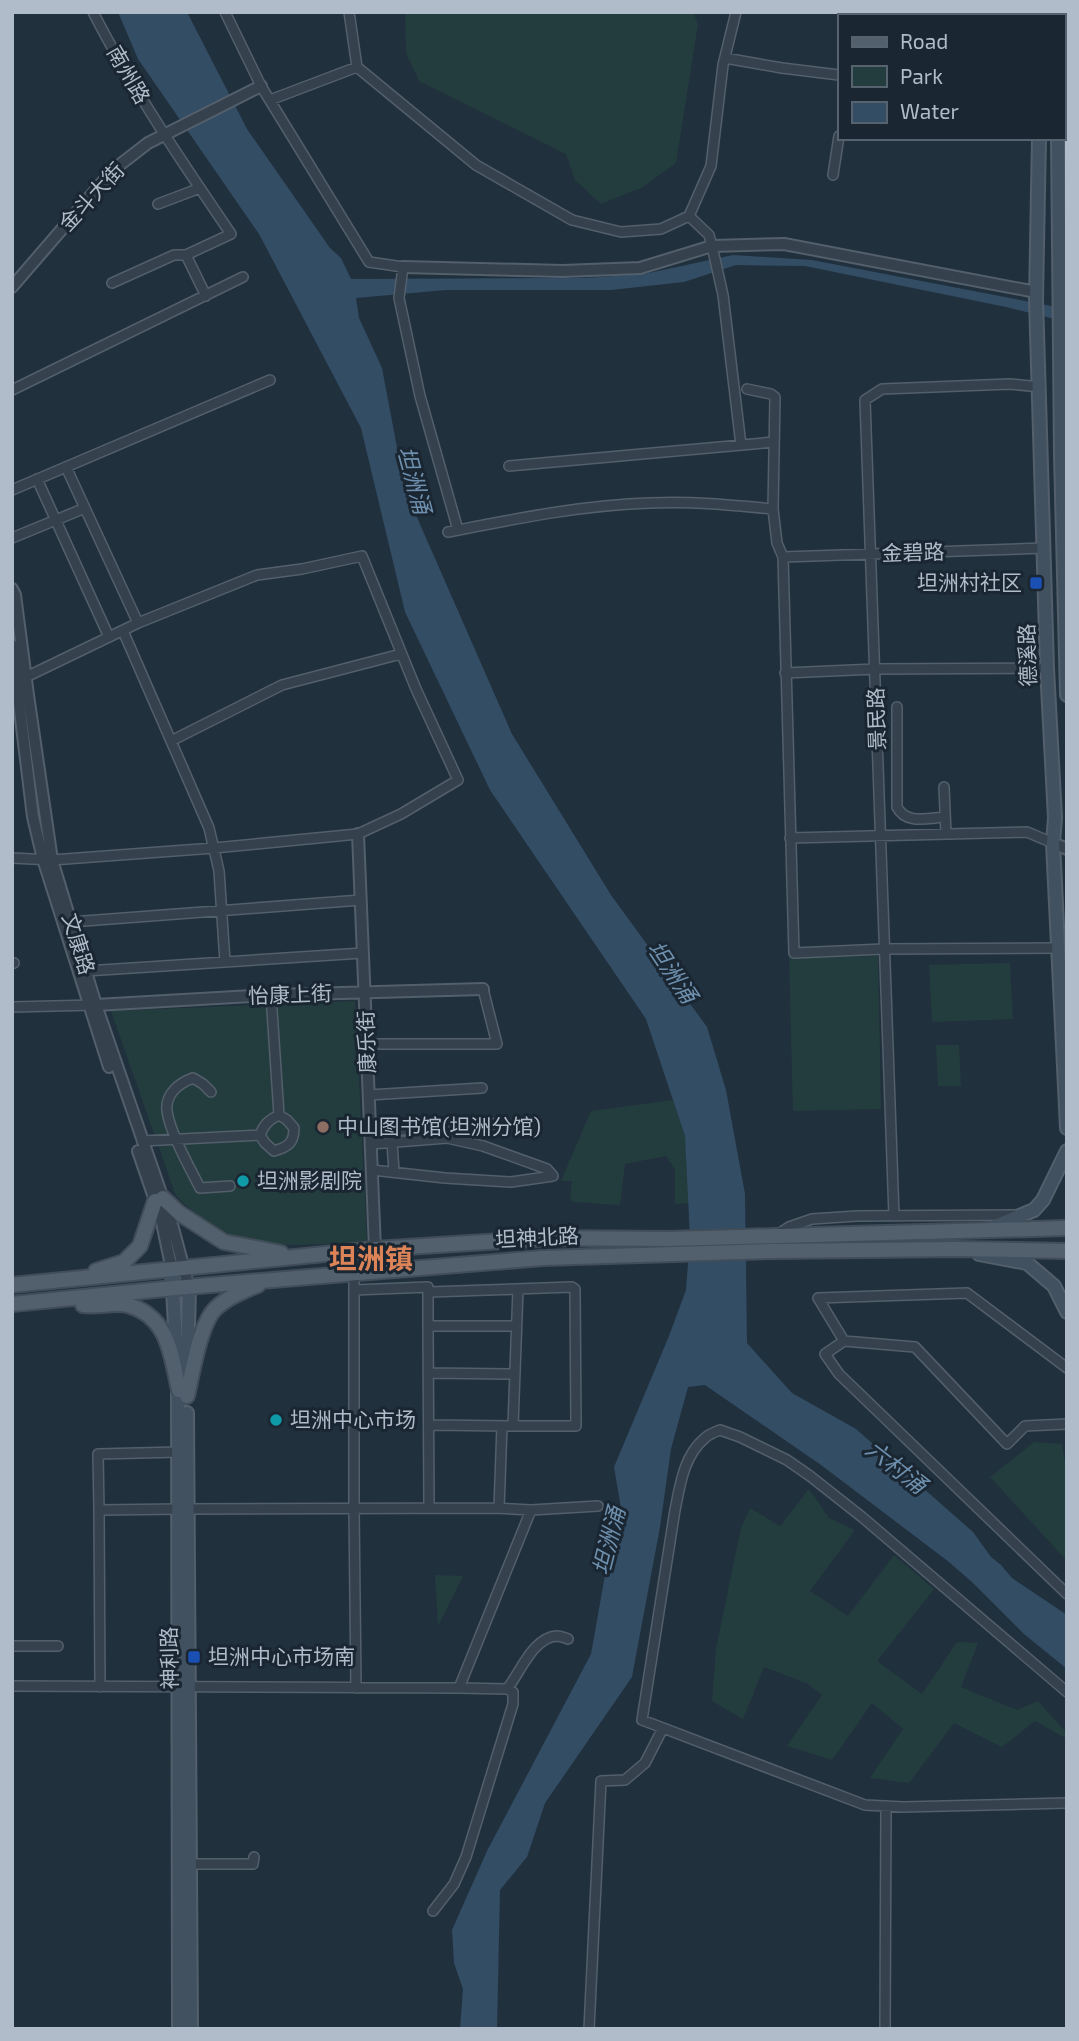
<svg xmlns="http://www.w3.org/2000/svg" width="1079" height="2041" font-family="'Exo 2','Noto Sans SC',sans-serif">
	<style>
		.green { fill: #233d3e }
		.water { fill: #334d65 }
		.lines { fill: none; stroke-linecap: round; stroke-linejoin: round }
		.minor-casing { stroke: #535f6b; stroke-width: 12 }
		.tertiary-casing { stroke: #535f6b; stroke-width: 14 }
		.secondary-casing { stroke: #535f6b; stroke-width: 16 }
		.primary-casing { stroke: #414d59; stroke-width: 18 }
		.minor { stroke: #35414d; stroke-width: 9 }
		.tertiary { stroke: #35414d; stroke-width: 10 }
		.secondary { stroke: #425160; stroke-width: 12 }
		.primary { stroke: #52606d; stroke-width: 14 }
		.transit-dot { fill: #1a4fb4; stroke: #1a2631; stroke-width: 2.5 }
		.education-dot { fill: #8d6e63; stroke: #1a2631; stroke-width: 2.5 }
		.culture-dot { fill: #0f9aa8; stroke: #1a2631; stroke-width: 2.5 }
		.labels { text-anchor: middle; stroke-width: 6; stroke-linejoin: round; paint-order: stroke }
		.street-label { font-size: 21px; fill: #b0bcc9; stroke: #1a2631 }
		.poi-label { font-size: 21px; fill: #b0bcc9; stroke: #1a2631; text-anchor: start }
		.water-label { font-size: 23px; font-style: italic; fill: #6e90ae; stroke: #1a2631 }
		.district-label { font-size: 28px; font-weight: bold; fill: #dc8358; stroke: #1a2631 }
	</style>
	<rect width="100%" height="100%" fill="#21303d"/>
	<path class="green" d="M405 12H693L698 24 676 163 643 187 601 204 575 180 566 154 419 81 406 53Z
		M878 956 881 1109 793 1111 789 958Z
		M1010 963 1013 1019 932 1022 929 965Z
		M355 1001 367 1241C320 1244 268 1251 223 1232 205 1224 190 1209 176 1196L111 1011Z
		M936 1045H959L961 1086H938Z
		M673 1100 685 1136 689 1203 675 1204V1169L666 1156 625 1164 620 1205 573 1202 570 1197 572 1181H561L591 1111Z
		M1034 1442 1062 1444 1067 1476V1561L990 1477Z
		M809 1489 829 1518 855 1530 810 1591 848 1616 894 1555 934 1589 877 1661 922 1694 957 1642 978 1643 961 1687 1017 1710 1038 1701 1067 1733V1739L1035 1721 1002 1747 954 1723 909 1783 870 1778 903 1729 872 1703 832 1760 787 1746 822 1695 808 1684 764 1667 743 1719 712 1701 716 1649 741 1528 750 1508 780 1526Z
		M435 1575 463 1576 438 1626Z"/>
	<path class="water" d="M118 12H187L247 129 330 248 341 258 351 279 585 278 644 274 733 255 812 260 1067 309V322L1006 307 805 266 736 265 684 282 611 290H446L356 298 359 318 382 368 405 490 512 734 611 895 707 1027 726 1090 745 1194 747 1343 792 1393 856 1429 973 1532 991 1557 1001 1565 1012 1578 1067 1615V1669L1024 1634 973 1583 949 1562 821 1465 705 1385 688 1387 671 1449 660 1527 632 1677 545 1803 527 1857 500 1890 497 2029H460L463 1989 454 1963 452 1930 487 1851 591 1654 616 1513 622 1514 614 1467 669 1336 686 1290 690 1238 685 1136 646 1019 490 790 405 612 361 428 259 234 138 59Z"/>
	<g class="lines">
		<g class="minor-casing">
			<path id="minor" d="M93 12C133 90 182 162 231 234L186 255
				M225 12 261 86 369 262 403 267 399 298 420 396 458 530
				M349 12 357 67 476 165 572 220 621 232 661 229 689 216 711 166 723 65 736 12
				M856 16V12
				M725 58 782 68 839 75
				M270 100 357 67
				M833 175 839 136
				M158 204 200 188
				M689 216 709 235 712 246 723 295 741 445
				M112 283 174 255H186L206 296
				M747 389 771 394 775 397 773 509
				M12 390 243 277
				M509 466 774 442
				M66 467 138 623
				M37 479 109 637
				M12 490 270 380
				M448 532C515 519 582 505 650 503 691 501 732 505 773 509L777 543 783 557 794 953 884 949 1058 948
				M12 538 85 508
				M783 557 1044 548
				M123 631 209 828 219 871 225 962
				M785 673 875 669 1047 668
				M897 707V807C906 825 928 818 945 817
				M171 741 282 685 401 654
				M944 787 946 834
				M790 838 1027 832 1053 843
				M12 858 52 860 214 848 358 834 401 814 458 780 416 689 362 556 302 569 257 575 138 623 26 677 22 681
				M71 922 361 900
				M12 964 14 963
				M86 971 363 953
				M271 995 279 1115
				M12 1007 95 1005
				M367 1044H497L483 989
				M211 1092 203 1084 193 1078C179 1083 165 1094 167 1111 170 1133 190 1168 200 1188L230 1186
				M369 1095 482 1088
				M279 1115 287 1120 294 1128C294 1143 288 1147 274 1151L265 1143 260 1135C264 1124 269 1120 279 1115Z
				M370 1132 506 1123
				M142 1141 260 1135
				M392 1142 394 1172
				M371 1144 447 1138 483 1146 547 1169 553 1176
				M372 1170 445 1178 511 1182 553 1176
				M894 1216 865 400 882 389 1010 384 1040 387
				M777 1235 789 1227 812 1219 857 1216 1014 1215
				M354 1272V1508L356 1688
				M354 1290 428 1287V1326H516
				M429 1292 572 1287 575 1289 576 1426H513
				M428 1326 429 1508
				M844 1341 915 1347 1007 1444 1025 1426 1067 1424
				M1067 1368 967 1293 818 1298 844 1341 825 1354 839 1374 1067 1594
				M428 1373 515 1374
				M429 1425 513 1426 518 1289
				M179 1452 98 1454 99 1510 179 1509
				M499 1508 502 1426
				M188 1509 496 1508 531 1510 598 1506
				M99 1510 100 1687
				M12 1646H58
				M12 1686 459 1688 531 1510
				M459 1688 507 1689C520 1673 533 1637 557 1636 561 1636 565 1638 568 1639
				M1067 1692 862 1517 810 1476 787 1460 740 1437 720 1430C715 1432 709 1434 705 1438 684 1455 680 1485 675 1510L642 1720 865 1805 903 1807 1067 1803
				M191 1864H253L254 1857
				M433 1911 454 1884 466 1857 513 1704V1692L507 1689
				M589 2029 601 1781 625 1780 645 1763 663 1728
				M885 2029 886 1806"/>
		</g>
		<g class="tertiary-casing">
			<path id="tertiary" d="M403 267 563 271 640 268 712 246 784 244 1036 292
				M12 287 113 170 148 143 261 86
				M12 589 15 595 28 695 52 860 96 1005 173 1228 189 1288
				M12 645 33 817 43 859 109 1067
				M358 834 375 1249
				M1053 843 1067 849
				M96 1005 271 995 483 989
				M138 1151 161 1218 172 1270"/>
		</g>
		<g class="secondary-casing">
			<path id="secondary" d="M1057 12V16
				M1039 16 1040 12
				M1039 138 1036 299 1047 668 1055 818 1053 843 1067 1128
				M1058 138 1061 455 1067 695
				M990 1228 1034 1210 1043 1200 1067 1151
				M979 1254 1027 1263 1054 1286 1067 1312
				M172 1270 177 1364
				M187 1374 189 1288
				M178 1382 179 2029
				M187 1413 191 2029"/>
		</g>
		<g class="primary-casing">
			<path id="primary" d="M163 1198 179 1213 224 1242 281 1253
				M96 1271 124 1262 140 1246 155 1201
				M12 1285 375 1249 549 1238 668 1239 1067 1228
				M12 1304 174 1288 543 1258 774 1251 958 1249 1067 1251
				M83 1305C98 1307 114 1302 128 1305 169 1317 171 1355 179 1390
				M187 1396C192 1374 200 1323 216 1308 228 1297 243 1291 258 1285"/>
		</g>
		<use href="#minor" class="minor"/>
		<use href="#tertiary" class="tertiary"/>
		<use href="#secondary" class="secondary"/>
		<use href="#primary" class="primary"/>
	</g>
	<g class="transit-dot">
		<rect x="1029" y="576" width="14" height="14" rx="3.5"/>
		<rect x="187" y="1650" width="14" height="14" rx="3.5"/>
	</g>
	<circle class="education-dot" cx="323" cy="1127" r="7"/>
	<g class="culture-dot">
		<circle cx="243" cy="1181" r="7"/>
		<circle cx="276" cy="1420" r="7"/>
	</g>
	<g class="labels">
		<g class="street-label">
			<text transform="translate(128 75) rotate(60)" y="7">南州路</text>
			<text transform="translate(92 197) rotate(-47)" y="7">金斗大街</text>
			<text transform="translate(913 553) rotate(-2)" y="7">金碧路</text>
			<text transform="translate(1028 655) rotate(-92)" y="7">德溪路</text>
			<text transform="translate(877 719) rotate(-92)" y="7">景民路</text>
			<text transform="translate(78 944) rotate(73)" y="7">文康路</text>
			<text transform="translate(290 995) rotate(-2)" y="7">怡康上街</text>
			<text transform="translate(367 1042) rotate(-92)" y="7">康乐街</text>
			<text transform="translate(537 1238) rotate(-3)" y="7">坦神北路</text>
			<text transform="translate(170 1658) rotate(-91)" y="7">神利路</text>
		</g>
		<g class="poi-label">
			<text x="1022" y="590" text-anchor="end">坦洲村社区</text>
			<text x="337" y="1134">中山图书馆(坦洲分馆)</text>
			<text x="257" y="1188">坦洲影剧院</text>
			<text x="290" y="1427">坦洲中心市场</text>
			<text x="208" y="1664">坦洲中心市场南</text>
		</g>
		<g class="water-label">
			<text transform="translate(414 480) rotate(75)" y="8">坦洲涌</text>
			<text transform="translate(672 972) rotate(56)" y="8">坦洲涌</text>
			<text transform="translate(896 1467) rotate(38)" y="8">六村涌</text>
			<text transform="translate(609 1541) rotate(-76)" y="8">坦洲涌</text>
		</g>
		<g class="district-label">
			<text x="371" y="1269">坦洲镇</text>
		</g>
	</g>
	<rect width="1079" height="2041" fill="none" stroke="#b0bcc9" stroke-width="28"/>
	<rect x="838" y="14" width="228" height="126" fill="#1a2631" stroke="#56626e" stroke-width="2"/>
	<rect x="852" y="37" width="35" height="10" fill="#52606d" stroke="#56626e" stroke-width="2"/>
	<text x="900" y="49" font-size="21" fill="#b0bcc9">Road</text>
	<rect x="852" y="66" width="35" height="21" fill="#233d3e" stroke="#56626e" stroke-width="2"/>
	<text x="900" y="84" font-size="21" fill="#b0bcc9">Park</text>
	<rect x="852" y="102" width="35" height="21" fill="#334d65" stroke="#56626e" stroke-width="2"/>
	<text x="900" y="119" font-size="21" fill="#b0bcc9">Water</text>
</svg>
